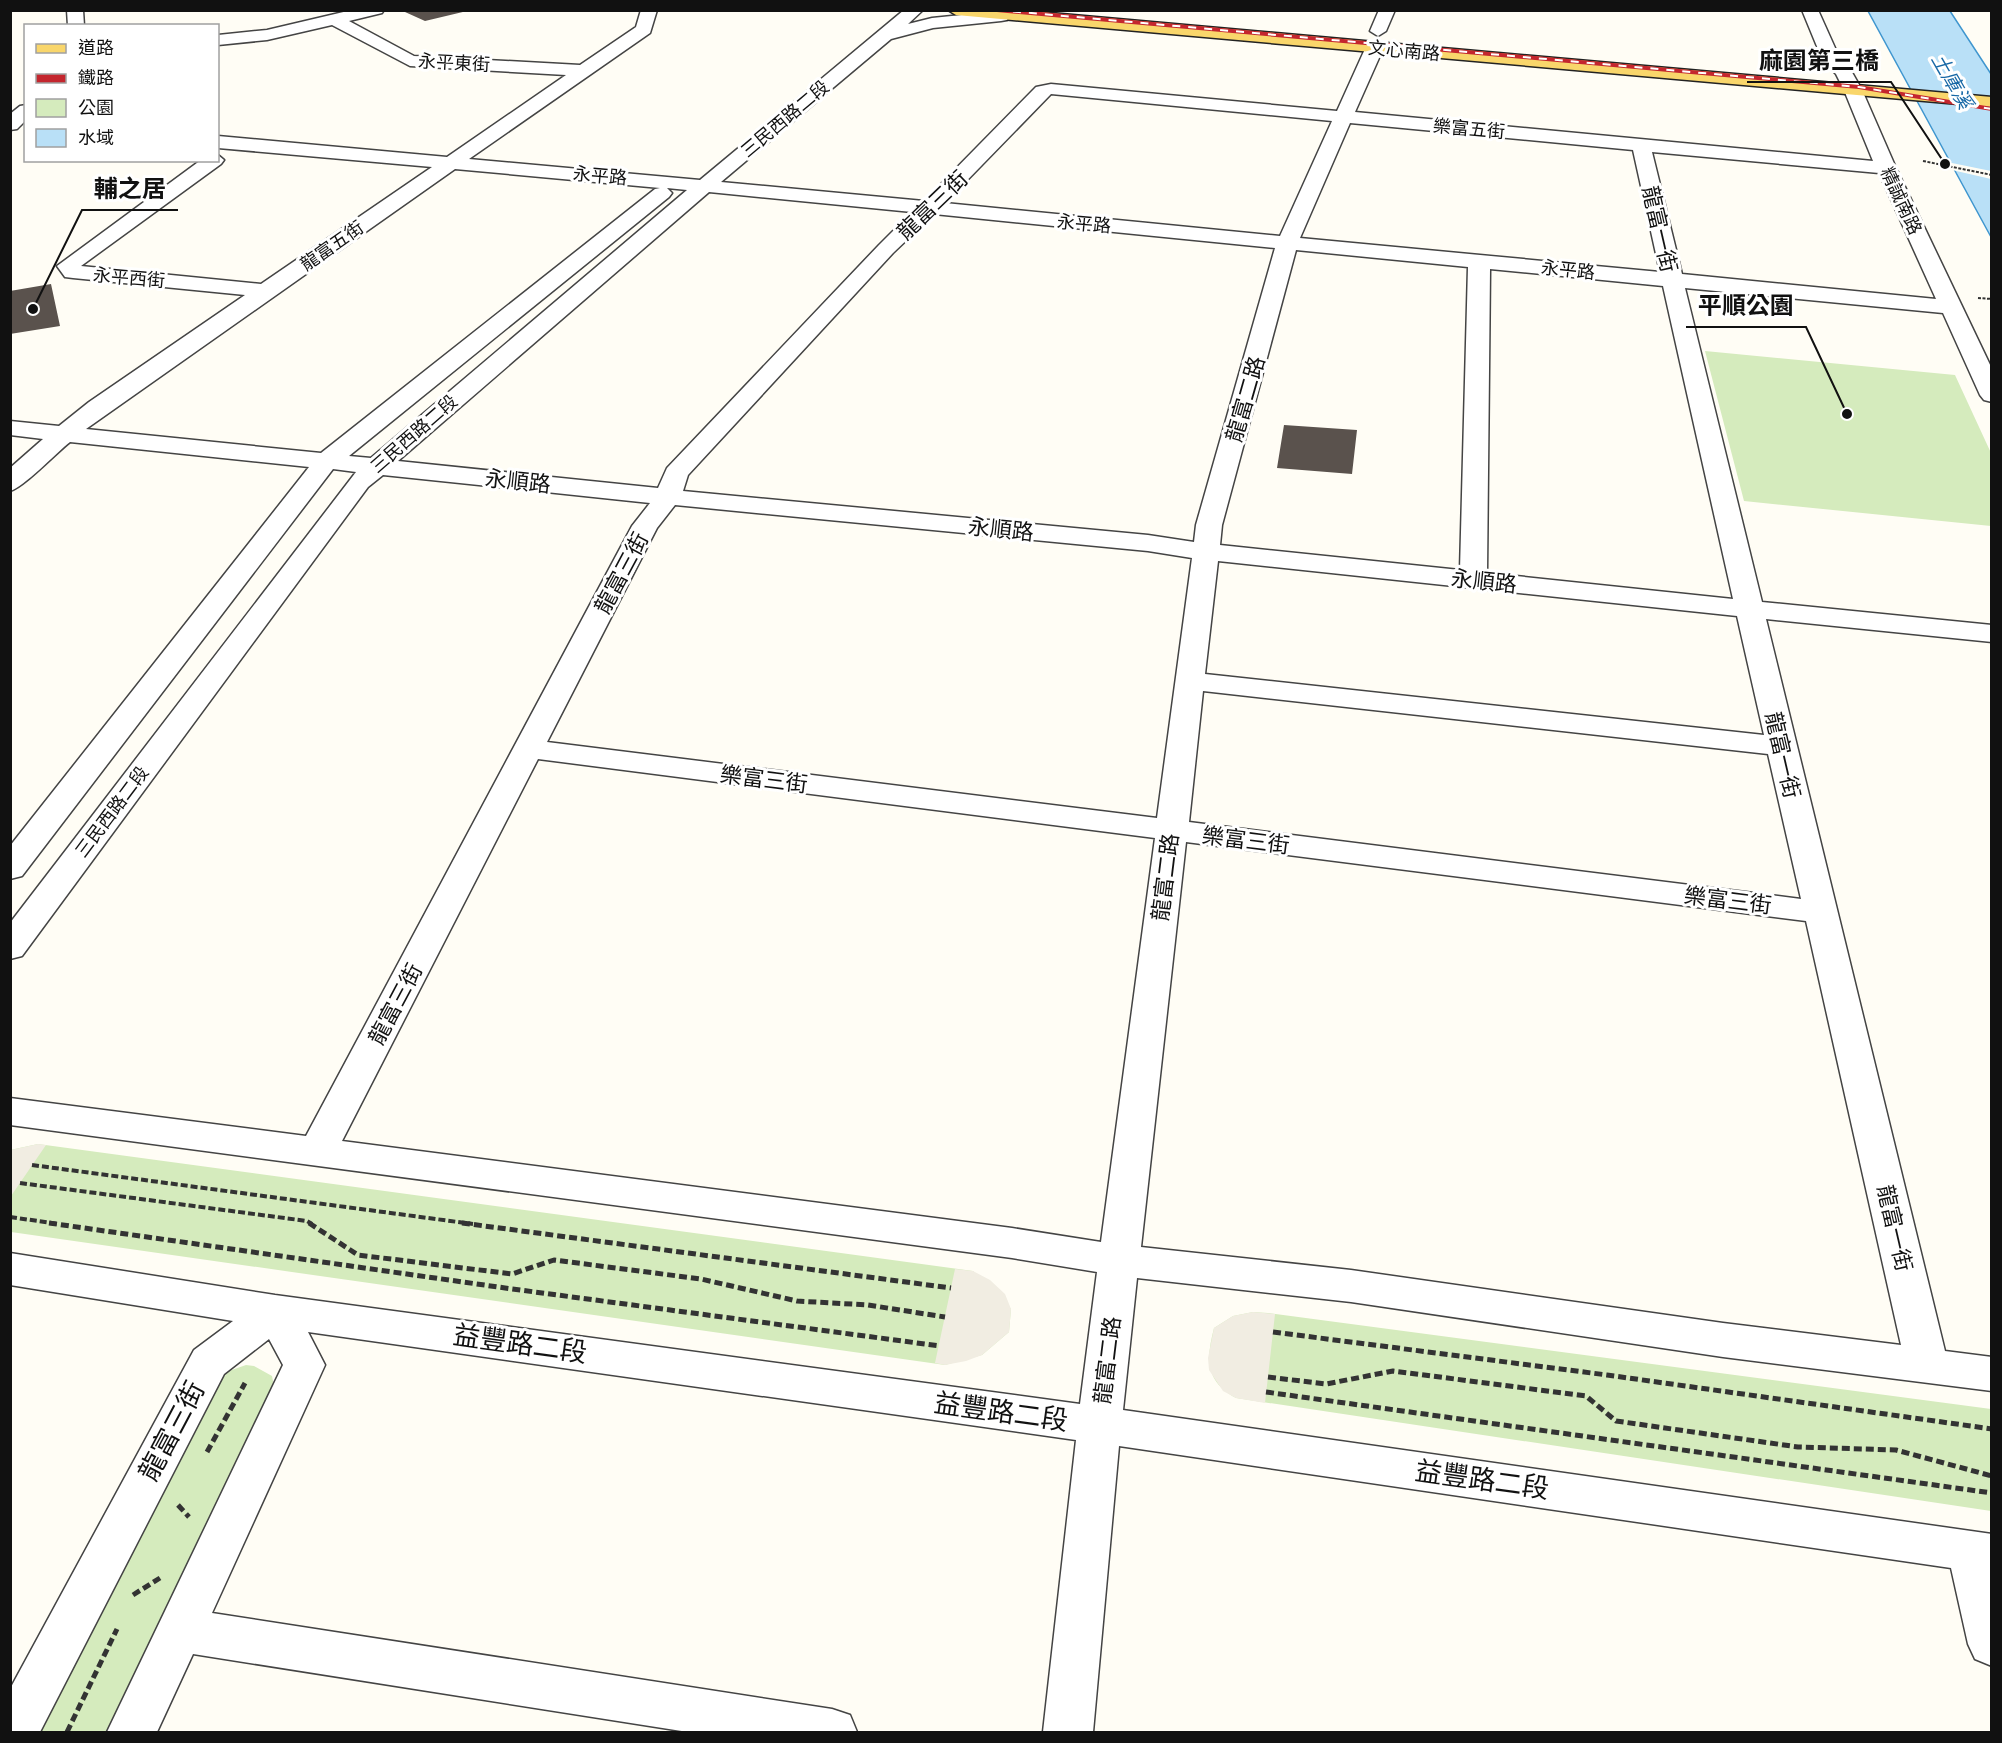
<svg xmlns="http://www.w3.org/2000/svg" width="2002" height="1743" font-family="'Zilla Slab','Noto Sans TC',serif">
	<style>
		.green { fill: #d5ebbd }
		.plaza { fill: #f1ede2 }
		.water { fill: #b9e0f7; stroke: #3f96cf; stroke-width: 1.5 }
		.pier { fill: #fffdf5 }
		.building { fill: #5a524d }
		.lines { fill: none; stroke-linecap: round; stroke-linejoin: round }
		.minor-casing { stroke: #444; stroke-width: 3 }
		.major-casing { stroke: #222; stroke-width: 3 }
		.path-far2 { stroke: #333; stroke-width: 2; stroke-dasharray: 3 1.5; stroke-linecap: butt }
		.path-far1 { stroke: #333; stroke-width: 4; stroke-dasharray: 7 3; stroke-linecap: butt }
		.path { stroke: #333; stroke-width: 5; stroke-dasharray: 8 4; stroke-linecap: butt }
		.minor { fill: #fff; fill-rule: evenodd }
		.major { fill: #f9d66b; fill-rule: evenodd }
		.rail-casing { stroke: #c4262e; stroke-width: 4 }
		.rail { stroke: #fff; stroke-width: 2; stroke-dasharray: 8; stroke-linecap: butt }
		.labels { text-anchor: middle; stroke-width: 6; stroke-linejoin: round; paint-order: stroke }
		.far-street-label { font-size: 18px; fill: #111; stroke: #fff }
		.far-water-label { font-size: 20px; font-style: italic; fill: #1768a6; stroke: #fff }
		.street-label { font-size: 22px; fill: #111; stroke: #fff }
		.near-street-label { font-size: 27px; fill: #111; stroke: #fff }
		.leader { fill: none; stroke: #111; stroke-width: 2 }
		.callout-dot { fill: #111; stroke: #fff; stroke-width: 2 }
		.callout-label { font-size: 24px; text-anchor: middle; font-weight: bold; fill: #111; stroke: #fff; stroke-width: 6; stroke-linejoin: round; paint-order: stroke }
	</style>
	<rect width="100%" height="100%" fill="#fffdf5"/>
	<path class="green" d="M1705 351 1955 375 1991 453V526L1744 501Z
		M38 1144 973 1271 1011 1309 1009 1332 982 1355 945 1365 11 1232 10 1150Z
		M1253 1312 1268 1313 1991 1409V1511L1236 1398C1205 1381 1206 1359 1214 1328L1233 1316Z
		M246 1365 254 1366 272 1376 274 1386 106 1732H34L215 1381 226 1372Z"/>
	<path class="plaza" d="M38 1144 46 1145 11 1196V1150Z
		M955 1269 973 1271 990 1280 1005 1294 1011 1309 1009 1332 982 1355 966 1361 945 1365 935 1363Z
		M1253 1312 1275 1314 1265 1403 1236 1398 1223 1391 1209 1370 1208 1358 1214 1328 1233 1316Z"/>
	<path class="water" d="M1868 11H1950L1991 74V237Z"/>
	<path class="pier" d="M1947 162 1991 171V179L1952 170Z"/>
	<path class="building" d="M413 10H467V11L425 21 405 12Z
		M51 284 60 326 10 334V291Z
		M1284 425 1357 430 1352 474 1277 468Z"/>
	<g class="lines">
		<g class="minor-casing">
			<path id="minor" d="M67 10H83L84 26H68Z
				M352 10H384L382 13 349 21 414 56 580 65 636 27 641 10H657L650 33 469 159 700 180 904 10H923L908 24 932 18 1001 11 1007 12 1009 16 1007 20 1001 21 933 28 891 39 721 182 924 201 1036 87 1051 84 1337 111 1365 49 1368 45H1380L1383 49 1355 112 1873 161 1844 90 1836 74 1823 61 1802 10H1818L1840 59 1849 67 1862 90 1896 168 1992 369V402L1984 400 1980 395 1943 313 1685 288 1762 602 1992 625V642L1766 619 1945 1351 1992 1357V1391L1723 1357 1351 1302 1137 1278 1123 1410 1992 1534V1666L1975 1659 1968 1644 1951 1568 1119 1446 1093 1732H1043L1076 1440 308 1332 325 1365 212 1613 832 1709 850 1715 857 1732H688L193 1654 157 1732H107L283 1365 269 1339 224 1374 40 1732H10V1689L194 1350 233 1321 10 1285V1253L275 1295 1080 1404 1097 1272 1012 1258 10 1125V1098L306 1136 632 526 650 503 383 475 368 487 22 956 10 959V923L356 472 333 469 22 876 10 879V846L309 467 70 442C56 453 24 487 10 491V468L43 439 10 435V421L59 426 89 402 245 295 73 278 65 277 57 266 201 160H218V155L224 160 221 164 81 266 261 284 432 167 218 148V136L447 157 566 75 410 66 332 25 267 40 218 45V35L267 30ZM1051 94 1332 121 1280 236 945 203ZM1350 123 1633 150 1660 272 1300 238ZM1652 152 1879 173 1936 299 1682 274ZM455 169 660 188 655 189 321 453 86 429ZM667 188 687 190 371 458 349 456 669 197 672 193ZM709 192 912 212 879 245 667 468 658 488 398 461ZM934 214 1275 248 1196 525 1194 542 1148 535 683 491 688 475 893 253ZM1296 250 1468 267 1460 570 1220 545 1222 525ZM1490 269 1663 286 1733 599 1487 573ZM675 505 1148 551 1192 558 1157 818 547 742 657 528ZM1218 561 1737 616 1764 735 1205 674ZM1203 691 1768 754 1801 899 1189 822ZM538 759 1155 838 1101 1242 1012 1228 342 1141ZM1186 842 1806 921 1901 1345 1723 1323 1351 1270 1141 1247Z
				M1379 10H1395L1386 31 1378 36 1370 31Z
				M26 105V120L17 129 10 130V114L20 106Z"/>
		</g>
		<g class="major-casing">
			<path id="major" d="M948 10H1017L1992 97V107L956 15Z"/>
		</g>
		<path class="path-far2" d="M1923 161 1992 175
			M1978 298 1992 299"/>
		<path class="path-far1" d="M32 1165 473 1224
			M20 1183 307 1221 312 1224
			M10 1217 59 1224"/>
		<path class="path" d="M49 1223 505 1288 940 1346
			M309 1223 358 1255 512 1274 554 1260 701 1279 797 1301 868 1305 945 1317
			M462 1223 951 1288
			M1273 1332 1607 1375 1992 1429
			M1268 1377 1326 1384 1393 1371 1586 1396 1616 1421 1798 1447 1896 1450 1992 1476
			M1266 1392 1992 1493
			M207 1452 245 1383
			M178 1505 189 1517
			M133 1595 160 1578
			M67 1732 117 1629"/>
		<use href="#minor" class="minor"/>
		<use href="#major" class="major"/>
		<g class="rail-casing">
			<path id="rail" d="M997 10 1859 87 1992 109"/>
		</g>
		<use href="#rail" class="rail"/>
	</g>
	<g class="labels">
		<g class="far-street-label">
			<text transform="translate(1404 51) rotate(5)" y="6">文心南路</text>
			<text transform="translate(454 63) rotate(3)" y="6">永平東街</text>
			<text transform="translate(785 119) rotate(-40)" y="6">三民西路二段</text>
			<text transform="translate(1469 129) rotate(5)" y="6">樂富五街</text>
			<text transform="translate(600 176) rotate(5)" y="6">永平路</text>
			<text transform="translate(1901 201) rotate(65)" y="6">精誠南路</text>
			<text transform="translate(1084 224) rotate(5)" y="6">永平路</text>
			<text transform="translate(332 246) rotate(-35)" y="6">龍富五街</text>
			<text transform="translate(1568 270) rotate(6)" y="6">永平路</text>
			<text transform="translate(129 278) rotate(5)" y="6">永平西街</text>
			<text transform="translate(414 434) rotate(-41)" y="6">三民西路二段</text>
			<text transform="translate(112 812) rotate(-53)" y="6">三民西路二段</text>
		</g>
		<g class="far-water-label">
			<text transform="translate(1952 81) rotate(60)" y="7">土庫溪</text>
		</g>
		<g class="street-label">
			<text transform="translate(932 205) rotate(-44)" y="8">龍富三街</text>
			<text transform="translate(1660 229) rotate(77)" y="8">龍富一街</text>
			<text transform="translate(1245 399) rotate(-74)" y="8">龍富二路</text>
			<text transform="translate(518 481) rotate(6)" y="8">永順路</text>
			<text transform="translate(1001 529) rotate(6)" y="8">永順路</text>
			<text transform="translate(621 573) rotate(-62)" y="8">龍富三街</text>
			<text transform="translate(1484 581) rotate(6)" y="8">永順路</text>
			<text transform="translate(1783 755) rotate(77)" y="8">龍富一街</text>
			<text transform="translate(764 779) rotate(7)" y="8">樂富三街</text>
			<text transform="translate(1246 840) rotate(7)" y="8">樂富三街</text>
			<text transform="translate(1165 877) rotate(-83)" y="8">龍富二路</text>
			<text transform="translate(1728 900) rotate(7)" y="8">樂富三街</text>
			<text transform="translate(395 1004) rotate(-62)" y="8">龍富三街</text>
			<text transform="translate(1895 1228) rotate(77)" y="8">龍富一街</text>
			<text transform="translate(1107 1360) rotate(-83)" y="8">龍富二路</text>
		</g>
		<g class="near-street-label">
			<text transform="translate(520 1344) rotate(8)" y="9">益豐路二段</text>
			<text transform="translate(1001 1412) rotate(8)" y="9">益豐路二段</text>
			<text transform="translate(172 1431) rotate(-62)" y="9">龍富三街</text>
			<text transform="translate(1482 1480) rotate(8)" y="9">益豐路二段</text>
		</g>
	</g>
	<path class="leader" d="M1945 164L1891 82H1747M33 309L82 210H178M1847 414L1806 327H1686"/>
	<g class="callout-dot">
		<circle cx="1945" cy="164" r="6"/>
		<circle cx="33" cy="309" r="6"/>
		<circle cx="1847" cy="414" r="6"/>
	</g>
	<g class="callout-label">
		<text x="1819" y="69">麻園第三橋</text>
		<text x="130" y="197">輔之居</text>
		<text x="1746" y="314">平順公園</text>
	</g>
	<rect width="2002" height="1743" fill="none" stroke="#111111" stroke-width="24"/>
	<rect x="24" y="24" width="195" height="138" fill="#ffffff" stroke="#a0a0a0" stroke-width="1.5"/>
	<rect x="36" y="44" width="30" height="9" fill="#f9d66b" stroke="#a0a0a0" stroke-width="1.5"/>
	<text x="78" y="54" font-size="18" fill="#111111">道路</text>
	<rect x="36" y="74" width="30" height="9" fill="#c4262e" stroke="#a0a0a0" stroke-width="1.5"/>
	<text x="78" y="84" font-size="18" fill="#111111">鐵路</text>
	<rect x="36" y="99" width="30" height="18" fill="#d5ebbd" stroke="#a0a0a0" stroke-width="1.5"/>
	<text x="78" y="114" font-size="18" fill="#111111">公園</text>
	<rect x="36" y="129" width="30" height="18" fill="#b9e0f7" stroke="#a0a0a0" stroke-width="1.5"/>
	<text x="78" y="144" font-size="18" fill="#111111">水域</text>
</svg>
